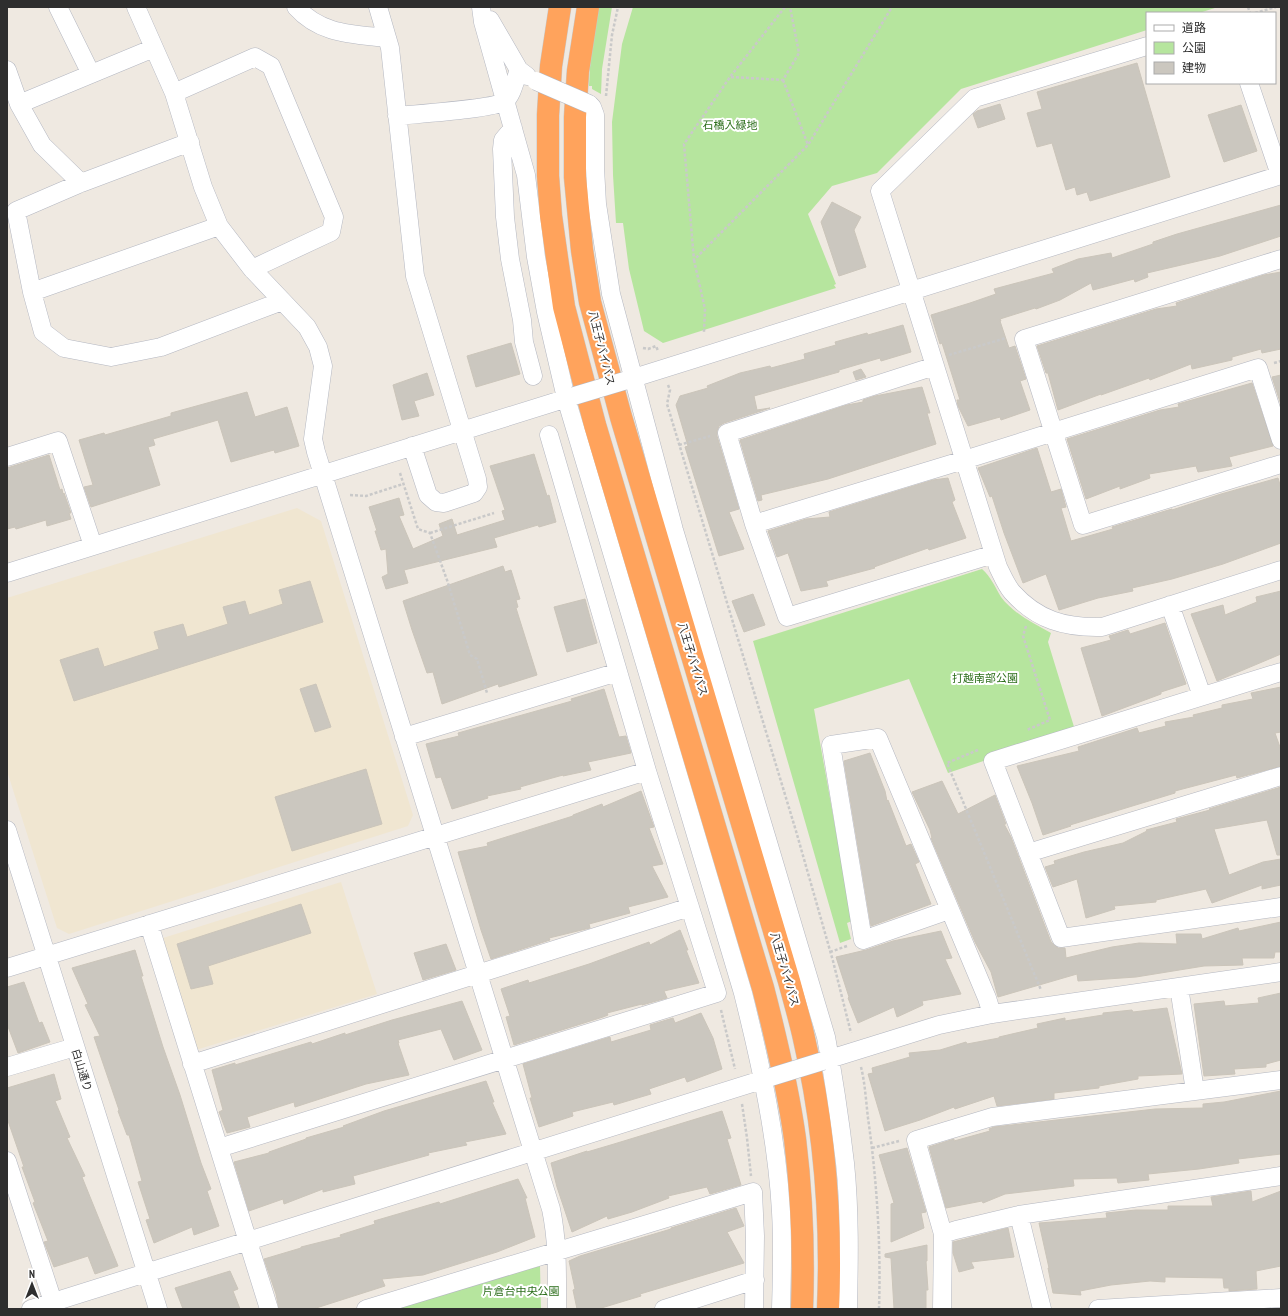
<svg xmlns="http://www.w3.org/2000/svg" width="1288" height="1316" font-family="'PT Sans Narrow','Noto Sans JP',sans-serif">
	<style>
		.education { fill: #f0e6d1 }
		.green { fill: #b6e59e }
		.building { fill: #cbc7bf; stroke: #cbc5ba }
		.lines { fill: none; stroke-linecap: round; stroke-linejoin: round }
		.minor-casing { stroke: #b4b7c1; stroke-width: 19 }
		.highway-casing { stroke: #c9c9c9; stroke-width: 23 }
		.path { stroke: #c9c9c9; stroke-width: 2.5; stroke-dasharray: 3 2; stroke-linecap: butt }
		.minor { stroke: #fff; stroke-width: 18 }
		.highway { stroke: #ffa35c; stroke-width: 22 }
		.minor-bridge-casing { stroke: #b4b7c1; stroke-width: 19; stroke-linecap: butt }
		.minor-bridge { stroke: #fff; stroke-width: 18 }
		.labels { text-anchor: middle; stroke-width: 4; stroke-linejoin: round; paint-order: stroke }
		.park-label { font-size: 11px; fill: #2c6e1b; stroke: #fff }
		.street-label { font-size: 11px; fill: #2e2e2e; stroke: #fff }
	</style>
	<rect width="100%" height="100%" fill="#efe9e1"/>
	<path class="education" d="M297 508 321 521 413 815 408 826 69 934 57 928 7 771V598Z
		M341 882 377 994 196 1050 163 938Z"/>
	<path class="green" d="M598 7H612L602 69 601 94 592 89V86H589L590 67Z
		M633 7H1218L1199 13H1147V30L961 89 877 173 832 186 808 214 836 284 834 285 836 288 663 343 644 331 629 269 623 223H616L613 175 612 122 622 44Z
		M982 569C991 577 995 587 1001 597 1014 614 1033 623 1051 633L1048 642 1075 730 948 773 909 679 814 709 852 921 847 923 851 939 840 943 753 641Z
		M540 1266 541 1309H387L401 1304Z"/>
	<path class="building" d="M1137 63 1170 177 1090 201 1087 192 1077 195 1075 187 1066 190 1052 143 1037 147 1027 113 1042 109 1037 92Z
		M1000 104 1005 119 978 128 973 114 977 111Z
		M1241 105 1257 151 1224 162 1208 115Z
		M832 202 861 217 854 230 866 267 839 276 821 222Z
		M1281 205V236L1220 256 1147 273 1148 277 1135 282 1134 279 1093 290 1091 283 1060 300 1036 309 1035 308 1000 319 1001 321H1000L1009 348 1015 346 1026 379 1020 381 1030 410 1001 420 1000 417 968 426 958 406 957 400H960L942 343 940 344 931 315 970 303 996 294 994 289 1054 273 1052 269 1078 259 1111 253 1112 258 1153 244V242L1177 234Z
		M1281 272V349L1262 353 1261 349 1232 357V360L1192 369 1191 364 1150 380 1149 378 1101 395V394L1058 410 1048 373H1046L1037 346 1156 309 1177 306 1176 303 1264 275Z
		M903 325 911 352 881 361 880 358 839 370V372L754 396 757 410 770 408 724 423 719 426 717 431V436L739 509 729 512 744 549 719 556 685 447 688 446 676 405 680 396 708 388 707 386 740 373 770 366 771 368 805 359 804 354 836 345 835 342 867 333 868 335Z
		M511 343 520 374 476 387 467 356Z
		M861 369 866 377 856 380 853 372Z
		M427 373 434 395 414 401 419 416 402 420 393 385Z
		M1281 375V405L1272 377Z
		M1252 383 1273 446 1229 457 1232 466 1198 472 1196 466 1149 474 1150 478 1120 489V486L1086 499 1067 439 1160 410 1179 407 1178 404Z
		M922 387 930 413H927L936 444 828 479 761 495 762 500 758 501 740 440 847 405 863 402V400L875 396Z
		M247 392 255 417 287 407 299 446 275 453 274 450 231 462 218 420 153 439 155 445 148 447 160 485 91 507 84 487 93 485 79 440 104 433 105 435 171 416V413Z
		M1037 448 1051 492 1061 489 1066 507 1061 508 1071 541 1113 529 1112 527 1172 509V510L1221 494 1278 478 1281 488V543L1223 564 1172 579 1132 588 1133 591 1098 598 1059 610 1046 574 1023 583 1004 533 992 496 990 497 978 468Z
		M534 454 547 496 549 495 556 522 539 527 538 525 494 538 497 547 404 570 408 583 386 589 382 577 388 574 386 549 381 550 375 531H377L369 507 399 498 404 515 399 516 413 549 443 536 439 524 452 519 457 535 505 520 502 511 505 510 490 466Z
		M49 455 60 490 62 489 63 494 64 493 71 513H69L71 519 47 526 46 520 16 529 15 527 7 529V468Z
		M948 478 955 500 952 502 966 538 929 550 928 548 874 567 875 568 826 581 828 586 801 591 788 553 777 557 768 531 806 519 830 517 829 512 933 480Z
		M503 566 505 572 511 570 520 599 516 600 518 607 516 608 537 675 499 687 498 684 442 704 433 672 427 673 412 630 403 601Z
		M310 581 323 622 74 701 60 660 98 648 104 667 159 649 154 632 183 624 187 637 228 624 223 607 245 601 249 615 283 604 279 590Z
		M1281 591V654L1217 681 1191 614 1223 605 1225 615 1257 602 1256 597Z
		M753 594 765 625 744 632 732 601Z
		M585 599 597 643 567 652 554 607Z
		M1165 623 1186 684 1161 692V694L1102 716 1081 648 1111 640 1109 636 1128 630 1130 634Z
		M316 684 331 727 315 732 300 689Z
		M1281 687V732L1275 733 1281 750V766L1237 778 1236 775 1175 791V793L1070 825 1071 826 1043 835 1032 803 1017 766 1079 751 1078 747 1137 728 1139 733 1166 726 1165 722 1194 717 1193 715 1222 708V705L1253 699 1251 693Z
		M604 689 619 737 626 736 631 753 588 762 591 770 563 776V775L520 787 521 789 487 796 488 798 452 809 441 777 436 778 426 744 459 736 458 733 572 701 571 699Z
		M870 753 885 791 887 801 888 800 906 846 911 844 919 862 915 864 931 904 871 926 844 761Z
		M366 769 382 824 292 851 275 797Z
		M942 781 958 814 995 795 1006 824H1004L1011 837 1051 942 1058 948H1065L1066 958 1112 947 1139 943 1177 944 1176 934H1201L1202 939 1238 928 1239 931 1281 922V952H1275L1274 958H1242L1243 965 1204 966 1136 977 1078 981 1077 974 998 997 991 972 975 942 931 838H932L930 830 912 792Z
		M1281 787V855H1277L1267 820 1214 829 1229 875 1263 862 1281 859V885L1262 889V885L1212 903 1206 889 1156 900V902L1114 906 1115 909 1086 918 1077 879 1053 887 1045 867 1055 864 1054 861 1084 852 1123 843 1147 831 1146 830 1177 822 1176 819 1210 810 1209 809Z
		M641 791 654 827 649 828 663 864 652 866 668 897 628 907 630 913 589 924 590 928 549 938 550 940 491 959 481 930 458 852 488 846 487 843 573 816V815L602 804 603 807Z
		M301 904 311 933 208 966 213 984 191 989 177 944Z
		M680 930 688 950H686L699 983 664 991 667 998 642 1005V1004L607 1013 608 1015 603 1017 514 1045 506 1017 510 1016 501 989 528 980 529 983 589 964 649 942 650 945Z
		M941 931 952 958 945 959 961 994 922 1001 923 1005 897 1017 894 1007 858 1023 848 998 849 997 836 957 866 950 893 941Z
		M446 944 456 970 423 980 414 953Z
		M135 950 143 976H141L163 1047 180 1095 201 1163 211 1189 207 1191 219 1226 194 1235 192 1227 154 1243 146 1220 150 1219 138 1182 142 1181 129 1135H127L118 1111 119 1110 94 1037 100 1036 85 1005 88 1004 72 968Z
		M24 982 39 1023 42 1022 50 1042 18 1053 7 1024V987Z
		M1281 993V1060L1266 1064V1067L1234 1069 1235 1074 1204 1076 1194 1004 1224 1001 1225 1006 1259 1003 1258 998Z
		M462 1001 482 1050 454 1060 441 1029 398 1040 399 1043H398L409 1075 366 1084 295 1107 294 1102 247 1117 250 1127 227 1133 219 1112 223 1110 212 1070 235 1063V1065L311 1042 312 1044 345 1033V1035L392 1020Z
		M1167 1008 1182 1074 1138 1076V1079L1099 1086V1088L1054 1093V1099L997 1106 994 1096 955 1109 954 1107 920 1120 885 1131 868 1074 873 1073 872 1068 910 1057 909 1053 940 1050 966 1042 967 1044 999 1038V1037L1038 1028 1037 1024 1065 1018V1021L1103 1015V1013L1132 1010 1133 1012Z
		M701 1013 713 1038 722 1069 687 1082 685 1077 649 1089 651 1094 614 1105 613 1102 572 1112 573 1116 539 1127 530 1098H532L523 1064 610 1037 611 1042 651 1030 650 1025 673 1018 675 1023Z
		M54 1074 61 1099 55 1101 70 1137 67 1138 85 1176 82 1177 118 1266 95 1274 88 1256 54 1267 44 1242 48 1241 33 1203 35 1202 22 1167H24L7 1118V1088Z
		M486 1081 494 1102H492L506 1134 465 1142 467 1145 428 1153 429 1155 353 1176 355 1184 323 1192V1189L284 1204 283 1199 249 1211 234 1162 269 1153V1152L306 1139V1138L344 1127 343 1126 384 1111Z
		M1281 1091V1154L1238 1159 1239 1163 1199 1169 1148 1174 1149 1180 1118 1183 1117 1178 1073 1179 1074 1186 1005 1194 983 1203 982 1201 946 1208 929 1147 954 1139V1141L990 1131 989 1129 994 1127 1155 1109 1203 1108V1104L1224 1102Z
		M722 1111 731 1138 727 1139 741 1185 710 1194 707 1187 668 1196 669 1198 632 1212 608 1219 607 1216 572 1232 557 1187 551 1163 587 1151V1152L614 1144Z
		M907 1148 926 1212 921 1213 924 1228 891 1242V1204L894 1203 879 1155Z
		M518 1179 527 1198H525L535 1237 497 1252 423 1275 382 1279 385 1286 313 1309H279L276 1294 264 1259 301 1248V1247L341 1237 340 1235 375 1224 374 1221 439 1202 440 1204Z
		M1251 1191 1252 1202 1281 1191V1266L1256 1271 1257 1289 1229 1291V1288H1224L1223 1278 1165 1277V1282L1150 1281 1111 1285 1080 1291 1081 1295 1053 1293 1048 1268H1049L1039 1223 1107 1218 1106 1213 1136 1210H1168V1206H1213L1211 1197Z
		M736 1208 744 1226 727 1232 744 1263 640 1294 641 1296 598 1309H577L573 1290 575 1289 569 1261 580 1256 671 1229V1228Z
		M1008 1228 1014 1257 971 1262 974 1268 959 1272 953 1253V1242Z
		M927 1245V1261H926L928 1290H926V1309H894L891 1258 885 1257V1254Z
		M230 1271 238 1289 233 1291 240 1309H183L175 1288Z"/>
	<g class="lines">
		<g class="minor-casing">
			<path id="minor" d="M58 7 91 74
				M136 7 174 93 203 187 219 226 252 269 307 327 318 347 323 366 313 439 316 452 551 1209C558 1242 557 1275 557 1309
				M296 7C321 35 353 34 387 38
				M378 7 390 48 415 276 477 479 478 487 474 493 444 503 436 502 428 495 412 446
				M481 7 483 22 526 175 536 257 546 312 566 398 743 993C761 1065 777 1138 781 1212 783 1244 782 1277 781 1309
				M490 20 519 70 527 76
				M1147 46 975 98 880 191 998 567C1002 575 1006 585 1012 592 1037 620 1065 628 1102 627L1281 570
				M7 70 19 104 42 145 81 183
				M1249 83 1280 175
				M174 93 255 57 271 66 334 217 331 232 252 269
				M19 104 154 48
				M589 104 592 107 595 115V168L597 204 611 294 674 530 767 839 826 1037C834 1079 840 1121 845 1163 850 1211 849 1261 848 1309
				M397 116C415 114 495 109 505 101 513 94 515 79 519 70
				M513 128 503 140 502 149 505 217 510 259 522 320 524 342 533 376
				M190 142 81 183 16 211 32 292 43 332 64 348 111 357 161 347 282 301
				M1281 259 1024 339 1083 525 1281 464
				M32 292 219 226
				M935 366 727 433 754 524 787 617 994 554
				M624 381 1281 175
				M7 457 58 441 93 546
				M754 524 964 460 1258 368 1281 440
				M7 573 574 396
				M1170 605 1202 696
				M1281 672 993 761 1061 938 1281 907
				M404 737 618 672
				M7 830 158 1309
				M1028 853 1281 776
				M949 910 863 940 831 745 878 738 987 998 992 1014
				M149 924 269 1309
				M7 968 647 771
				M1179 987 1195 1091
				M823 1061 939 1025 992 1014 1281 972
				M192 1064 690 907
				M7 1067 75 1047
				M219 1148 717 993 647 771 549 435
				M7 1161 53 1302
				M1019 1215 1042 1309
				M943 1234 916 1140 992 1117 1281 1080
				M31 1309 771 1077
				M366 1309 753 1192 755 1236 754 1309
				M664 1309 755 1280
				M942 1309 943 1234 956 1230 1019 1215 1281 1176
				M1098 1309 1281 1298"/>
		</g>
		<g class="highway-casing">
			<path id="highway" d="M560 7 551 66 548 115V176L551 216 564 307 595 425 763 988C776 1038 788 1088 795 1139 802 1196 804 1252 802 1309
				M588 7 578 71 575 117V177L582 250 590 302 621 417 789 981C794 999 799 1017 803 1034 824 1124 832 1217 828 1309"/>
		</g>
		<path class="path" d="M785 7 730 77 684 144 694 260 808 145 892 7
			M1248 7 1250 13
			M1255 13 1276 7
			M731 77 783 80 799 53 790 7
			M783 80 808 145
			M606 96 612 35 618 7
			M694 260 705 309 704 332
			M643 348 648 349 656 346 658 351
			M949 355 1006 338
			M1274 363 1281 361
			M668 385 670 390 667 404 796 831 833 961 851 1033
			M679 445 710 436
			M400 473 418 529 430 533 447 580 470 655 477 659 487 693
			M350 495 366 496 403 484
			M430 533 494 513
			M1026 626 1023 636 1050 720 1027 730
			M978 750 947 763 1041 990
			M830 952 847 946
			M721 1010 735 1069
			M861 1067C865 1083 866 1101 868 1118 877 1181 881 1245 879 1309
			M742 1104 747 1138 751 1176
			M872 1148 899 1141"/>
		<use href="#minor" class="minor"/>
		<use href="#highway" class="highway"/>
		<g class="minor-bridge-casing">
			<path id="minor-bridge" d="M536 81 589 104
				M574 396 624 381
				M771 1077 823 1061"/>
		</g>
		<use href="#minor-bridge" class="minor-bridge"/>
	</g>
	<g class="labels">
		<g class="park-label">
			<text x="730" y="129">石橋入緑地</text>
			<text x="985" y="682">打越南部公園</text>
			<text x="521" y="1295">片倉台中央公園</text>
		</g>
		<g class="street-label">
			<text transform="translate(602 348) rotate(76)" y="4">八王子バイパス</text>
			<text transform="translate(693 659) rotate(73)" y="4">八王子バイパス</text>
			<text transform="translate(785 969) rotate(74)" y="4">八王子バイパス</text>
			<text transform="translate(82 1070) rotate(73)" y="4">白山通り</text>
		</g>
	</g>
	<rect width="1288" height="1316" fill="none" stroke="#2e2e2e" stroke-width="16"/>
	<rect x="1146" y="12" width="130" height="72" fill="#ffffff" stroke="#ababab"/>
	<rect x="1154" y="25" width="20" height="6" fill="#ffffff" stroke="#ababab"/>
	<text x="1182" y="32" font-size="12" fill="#2e2e2e">道路</text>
	<rect x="1154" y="42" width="20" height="12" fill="#b6e59e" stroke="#ababab"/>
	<text x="1182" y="52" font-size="12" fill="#2e2e2e">公園</text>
	<rect x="1154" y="62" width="20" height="12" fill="#cbc7bf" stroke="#ababab"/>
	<text x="1182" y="72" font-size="12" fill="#2e2e2e">建物</text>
	<g transform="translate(32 1284)" stroke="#ffffff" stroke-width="3" paint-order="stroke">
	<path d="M0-3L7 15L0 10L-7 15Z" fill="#2e2e2e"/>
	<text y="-6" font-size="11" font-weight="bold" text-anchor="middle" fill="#2e2e2e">N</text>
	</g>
</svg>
